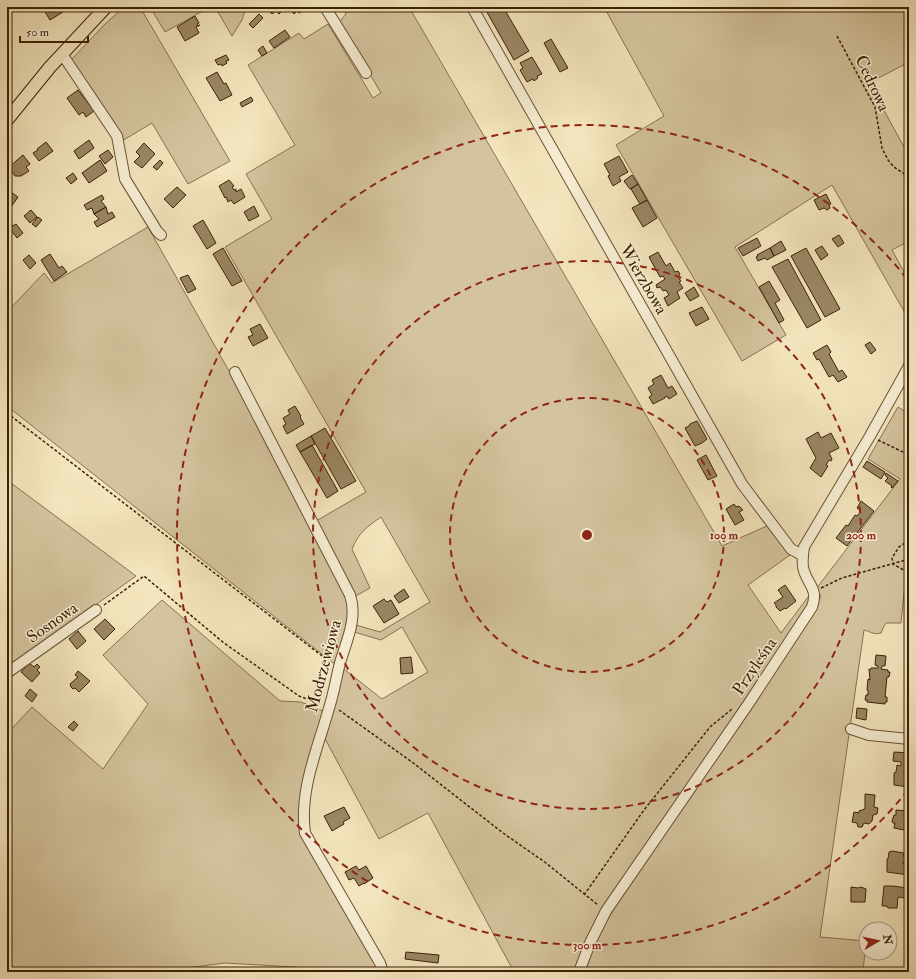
<svg xmlns="http://www.w3.org/2000/svg" width="916" height="979" font-family="'IM FELL Double Pica',serif">
	<style>
		.green { fill: #d4c49e; stroke: #887251 }
		.building { fill: #9b8764; stroke: #3b2104 }
		.lines { fill: none; stroke-linecap: round; stroke-linejoin: round }
		.minor-casing { stroke: #695232; stroke-width: 12 }
		.major-casing { stroke: #3b2104; stroke-width: 14 }
		.path { stroke: #3b2104; stroke-width: 1.5; stroke-dasharray: 3 2; stroke-linecap: butt }
		.minor { stroke: #f7eed4; stroke-width: 10 }
		.major { stroke: #f3e5bd; stroke-width: 12 }
		.ring { fill: none; stroke: #8f2418; stroke-width: 2; stroke-dasharray: 7 5 }
		.labels { text-anchor: middle; stroke-width: 3; stroke-linejoin: round; paint-order: stroke }
		.street-label { font-size: 17px; fill: #3b2104; stroke: #f7eed4 }
		.centre { fill: #8f2418; stroke: #f7eed4; stroke-width: 2 }
		.ring-label { font-size: 12px; text-anchor: middle; font-weight: bold; fill: #8f2418; stroke: #f7eed4; stroke-width: 3; stroke-linejoin: round; paint-order: stroke }
	</style>
	<rect width="100%" height="100%" fill="#f3e5bd"/>
	<filter id="stains"><feTurbulence type="fractalNoise" baseFrequency=".005" numOctaves="4"/><feColorMatrix values="0 0 0 0 .2 0 0 0 0 .09 0 0 0 0 .02 0 0 0 .5 -.17"/></filter>
	<radialGradient id="worn" r=".72"><stop offset=".6" stop-color="#630" stop-opacity="0"/><stop offset="1" stop-color="#630" stop-opacity=".3"/></radialGradient>
	<path class="green" d="M124 7H140L230 161 188 184 152 123 122 141 71 60 104 25Z
		M150 7H207L208 8 165 32Z
		M215 7H246L242 20 232 36Z
		M342 7H409L722 546 769 525 790 555 748 585 781 633 808 597 811 602 777 654 618 885 588 935 574 972H514L428 813 379 839 323 735 344 669 382 699 428 672 402 627 381 640 354 632 356 625 380 632 430 602 381 517C367 527 359 532 352 549L370 588 354 597 316 521 366 492 225 247 272 219 246 174 295 145 248 65 299 33 304 39 328 24 373 98 381 93 340 23 341 20 346 14Z
		M604 7H909V62L869 83 909 156V241L892 250 909 281V320L832 185 735 247 786 335 742 361 616 145 664 116Z
		M148 227 229 371 352 609 337 666 7 406V321L11 317 7 312 44 273 52 283Z
		M898 407 909 414V583H905L901 623H886L884 626 881 633C874 635 871 632 864 630L820 937 866 941 863 972H581L592 945 625 891 815 608 821 596 816 589 900 479 868 459Z
		M7 480 136 576 7 668Z
		M162 600 280 701 301 702 323 711 305 774 298 827 377 968 376 972H344L294 967 225 963 154 972H7V734L32 707 103 769 148 704 103 655Z"/>
	<path class="building" d="M42 7H60L63 12 50 20Z
		M266 7H280V8L282 11 279 14 276 11 272 14Z
		M289 7H304L301 9 302 11 299 13 297 11 294 14Z
		M484 7H503L529 51 514 60Z
		M259 14 263 18 253 28 249 24Z
		M195 16 199 23 197 24 198 26 200 25 196 27 199 33 185 41 177 27Z
		M285 30 290 37 274 48 269 41Z
		M551 39 568 68 560 72 544 43Z
		M263 46 267 53 262 56 258 50Z
		M226 55 229 60 226 61 227 63 222 66 221 64 218 65 215 60Z
		M532 57 542 74 537 76 538 78 534 81 533 79 527 82 520 70 523 68 520 63Z
		M217 72 224 84 226 83 232 95 220 101 206 78Z
		M78 90 94 111 86 117 83 112 79 115 67 98Z
		M251 97 253 101 242 107 240 103Z
		M89 140 94 148 79 159 74 151Z
		M46 142 53 151 39 161 33 153 38 150 37 149Z
		M144 143 155 154 142 168 134 162 140 156 136 152Z
		M108 150 113 157 105 164 99 156Z
		M23 155 30 164 26 167 29 171 21 176H15L9 167Z
		M619 156 628 172 619 177 621 181 613 186 608 176 610 175 604 164Z
		M100 160 107 171 89 183 82 173Z
		M160 160 163 163 157 170 153 167Z
		M73 173 77 179 71 184 66 178Z
		M632 175 638 184 630 189 624 181Z
		M229 180 234 186 232 187 234 190 236 189V192L241 189 245 197 234 204 231 200 228 202 226 197 225 198 219 186Z
		M638 184 647 200 640 204 631 189Z
		M177 187 186 195 173 208 164 199Z
		M8 190 18 197 11 207 7 205Z
		M826 194 831 204 829 205 830 208 827 210 824 208 819 210 814 200Z
		M102 195 104 199 101 201 106 207 94 214 92 208 87 210 84 205Z
		M647 200 657 218 643 227 632 208Z
		M254 206 259 216 249 221 244 212Z
		M106 207 108 214 112 212 115 217 97 227 94 222 99 219 94 214Z
		M31 210 37 217 30 223 24 216Z
		M38 217 42 220 36 227 32 224Z
		M8 219 13 226 16 224 23 233 17 238 7 225V220Z
		M203 220 216 243 207 249 193 226Z
		M839 235 844 243 838 247 832 239Z
		M757 238 761 246 743 256 738 248Z
		M781 241 786 250 774 256 770 248Z
		M822 246 828 255 821 260 815 250Z
		M223 248 242 281 232 286 213 254Z
		M770 248 774 256 767 260 765 258 758 261 756 257 758 256 757 255Z
		M806 248 840 309 825 317 791 256Z
		M658 252 666 266 670 263 675 272 678 271 680 274 678 277 681 281 679 282 683 288 677 292 680 298 668 306 664 298 669 295 666 290 663 291 660 287 657 288 656 285 665 279 663 276 660 277 649 257Z
		M50 254 59 268 62 266 67 272 54 281 41 260Z
		M29 255 36 263 30 269 23 260Z
		M788 259 821 320 807 328 772 267Z
		M188 275 196 289 188 293 180 278Z
		M769 281 780 300 775 303 784 320 779 323 759 287Z
		M694 287 699 296 690 301 685 293Z
		M702 307 709 319 696 326 689 313Z
		M260 324 268 338 253 346 248 337 253 335 250 329Z
		M870 342 876 350 871 354 865 345Z
		M827 345 831 352 829 354 839 372 842 370 847 377 838 382 833 375 829 377 819 359 817 360 813 353Z
		M661 375 668 388 672 386 677 394 669 399 667 396 665 397V398L653 404 649 397 652 395 648 388 654 384 652 380Z
		M295 406 301 416 300 417 301 419 304 424 287 434 283 426 286 424 283 418 290 414 288 410Z
		M697 421 707 439 702 443 695 446 685 428 689 426 690 424Z
		M325 428 356 481 341 489 311 436Z
		M818 432 821 438 831 433 839 448 829 453 832 459 831 461 829 460 826 465 828 466 821 477 810 468 816 458 806 439Z
		M311 436 315 444 300 452 296 445Z
		M312 445 338 491 327 498 300 452Z
		M706 455 717 476 708 480 697 460Z
		M867 461 885 472 881 479 863 467Z
		M886 473 898 481 892 488 891 487 892 486 885 481 888 478 885 475Z
		M861 501 874 511 847 546 836 538 846 525 848 526 855 515 857 516 861 511 857 508Z
		M734 504 736 507 739 506 743 510 739 512 744 520 735 525 726 509Z
		M785 585 796 601 786 609 785 608 780 611 776 607V605L774 603 783 597 778 590Z
		M404 589 409 597 399 603 394 596Z
		M384 599 387 602 391 600 399 614 384 623 373 606Z
		M105 619 115 629 104 640 94 629Z
		M78 631 86 641 77 649 69 639Z
		M876 655 886 656 885 666H882L881 669 888 670V672H890L889 677H887L885 697H887V702H885V704L867 702V700H865L866 695H868V690H867L868 679 870 680 869 669 870 670 871 668H878V666L875 665Z
		M411 657 413 673 401 674 400 658Z
		M29 663 34 667 37 664 40 667 37 670 40 673 32 682 21 672Z
		M78 671 90 681 79 692 75 688 73 689 71 687 70 684 78 677 75 675Z
		M30 689 37 695 32 702 25 696Z
		M857 708 867 709 866 720 856 718Z
		M74 721 78 725 73 731 68 727Z
		M894 752 909 753V787L894 785V773L896 772 897 765 901 766V762L893 761Z
		M865 794 875 795 874 807 878 808 877 814 873 815 872 821 869 824 864 823 862 827H858L857 823 852 822 854 812 859 813V811L865 809Z
		M344 807 350 818 343 822 344 824 332 831 324 816Z
		M896 810 908 811 906 822H909V831L894 828 895 823H893L892 821 894 815H896Z
		M892 851 904 853 903 856 906 857V862H903V864L909 865V875L887 872V859H888L889 852Z
		M356 866 359 870 366 866 373 878 364 884V883L359 886 354 878 349 880 345 872Z
		M884 886H893L907 888 906 898 898 897 897 908H888L887 906H882Z
		M851 887 858 888 861 887 866 889 865 902H851Z
		M406 952 439 955 438 963 405 959Z"/>
	<g class="lines">
		<g class="minor-casing">
			<path id="minor" d="M325 7 366 73
				M472 7 742 484 791 549 802 555
				M62 54 117 136 125 179 157 231 161 235
				M235 372 350 595C358 618 346 642 340 663 336 678 334 693 329 708 318 748 299 790 305 833L380 963 383 972
				M7 673 96 610
				M851 729 869 735 909 739
				M579 972 590 943 606 911 749 703 812 607C819 587 806 584 803 567 802 560 803 554 804 547L870 436 909 366"/>
		</g>
		<g class="major-casing">
			<path id="major" d="M7 120 50 67 106 7"/>
		</g>
		<path class="path" d="M837 36 875 107 882 148 888 160 894 167 909 177
			M7 413 330 662
			M878 440 909 455
			M909 540 899 547 892 558 893 564 909 573
			M821 588 842 578 909 559
			M104 605 144 576 224 643 299 696 320 704
			M339 710 412 762 503 833 546 863 598 905
			M584 895 644 810 710 727 732 709"/>
		<use href="#minor" class="minor"/>
		<use href="#major" class="major"/>
	</g>
	<g class="ring">
		<circle cx="587" cy="535" r="137"/>
		<circle cx="587" cy="535" r="274"/>
		<path d="M908 790A410 410 0 1 1 908 280"/>
	</g>
	<g class="labels">
		<g class="street-label">
			<text transform="translate(873 83) rotate(65)" y="6">Cedrowa</text>
			<text transform="translate(644 279) rotate(60)" y="6">Wierzbowa</text>
			<text transform="translate(52 622) rotate(-35)" y="6">Sosnowa</text>
			<text transform="translate(323 666) rotate(-75)" y="6">Modrzewiowa</text>
			<text transform="translate(754 666) rotate(-56)" y="6">Przyleśna</text>
		</g>
	</g>
	<circle cx="587" cy="535" r="6" class="centre"/>
	<g class="ring-label">
		<text x="724" y="539">100 m</text>
		<text x="861" y="539">200 m</text>
		<text x="587" y="949">300 m</text>
	</g>
	<rect width="916" height="979" fill="none" stroke="#f3e5bd" stroke-width="24"/>
	<rect x="8" y="8" width="900" height="963" fill="none" stroke="#3b2104" stroke-width="2"/>
	<rect x="12" y="12" width="892" height="955" fill="none" stroke="#3b2104"/>
	<g transform="translate(878 941) rotate(81)"><circle r="19" fill="#f7eed4" stroke="#ac9c81"/>
	<path d="M0-3L7 15L0 10L-7 15Z" fill="#8f2418"/>
	<text y="-6" font-size="11" font-weight="bold" text-anchor="middle" fill="#3b2104">N</text>
	</g>
	<path d="M20 36v6h68v-6" fill="none" stroke="#3b2104" stroke-width="2"/>
	<text x="26" y="36" font-size="12" fill="#3b2104" stroke="#f7eed4" stroke-width="3" paint-order="stroke">50 m</text>
	<rect width="100%" height="100%" filter="url(#stains)"/>
	<rect width="100%" height="100%" fill="url(#worn)"/>
</svg>
